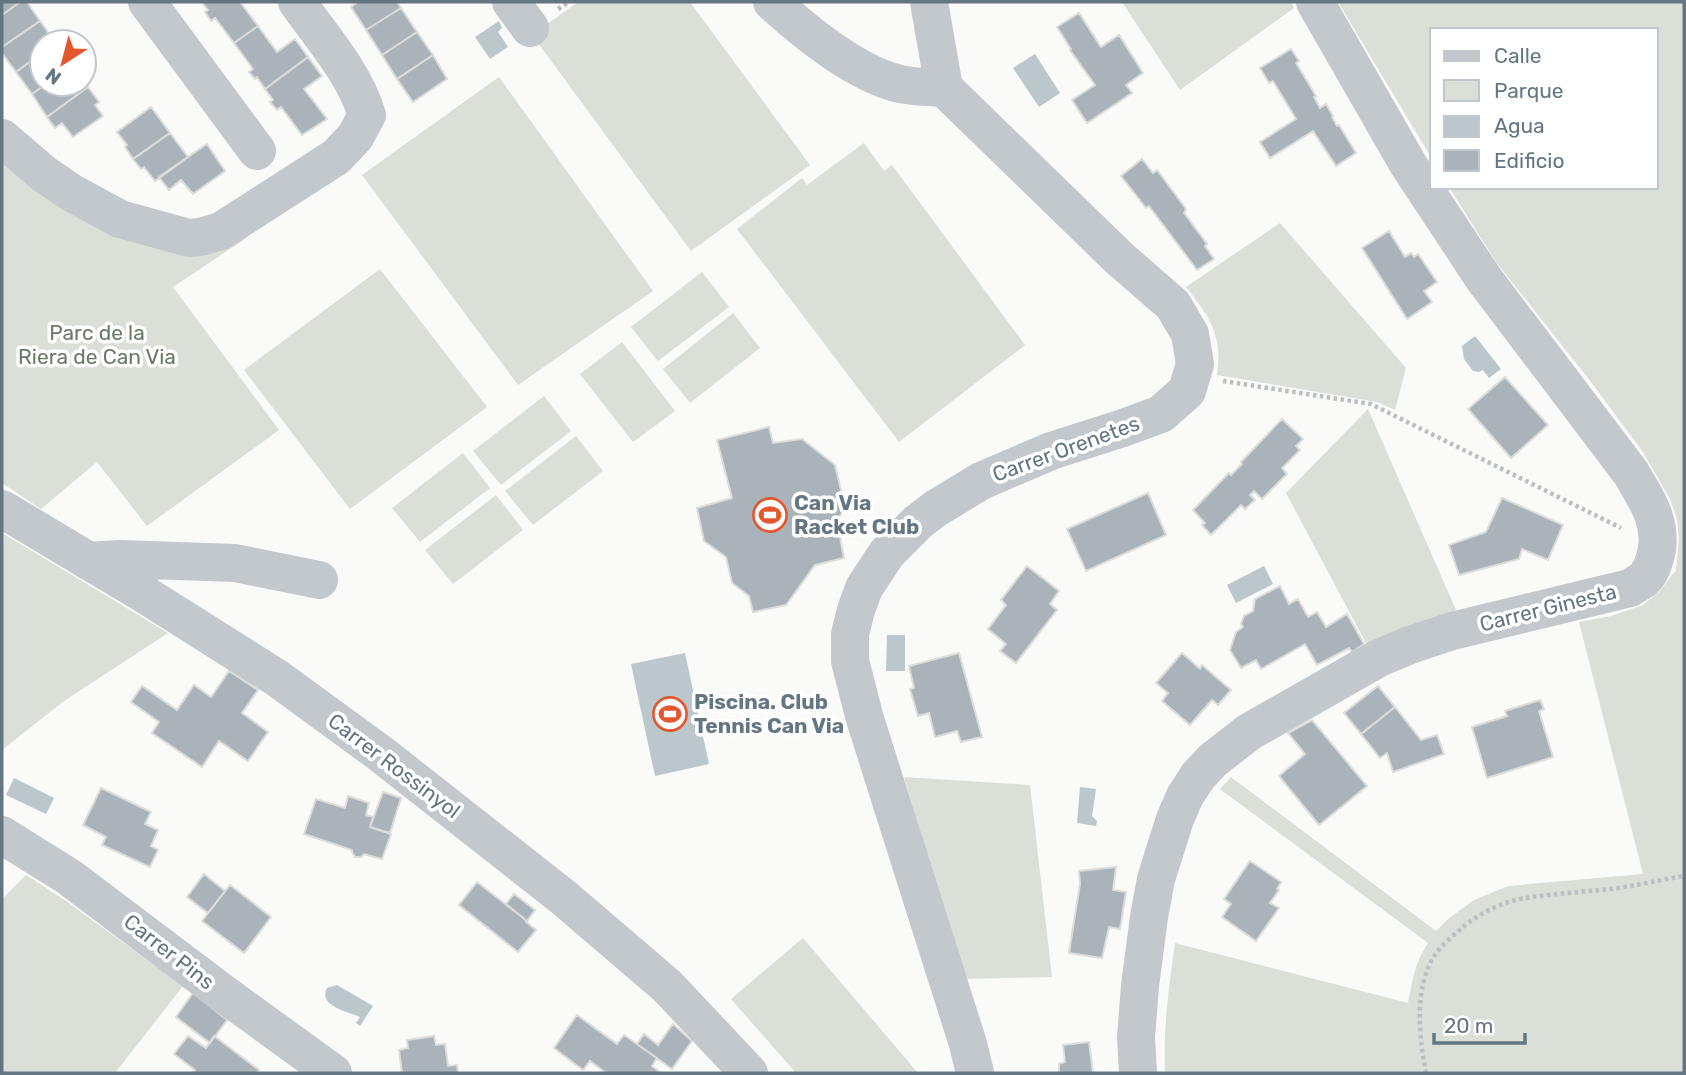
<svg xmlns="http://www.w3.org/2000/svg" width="1686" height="1075" font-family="Rubik,sans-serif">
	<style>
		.green { fill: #dadfd7 }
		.water { fill: #bbc7cb }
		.building { fill: #aab3b9; stroke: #dcdcda; stroke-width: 2 }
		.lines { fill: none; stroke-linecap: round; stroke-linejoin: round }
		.path { stroke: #bbbfc2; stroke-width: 4.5; stroke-dasharray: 3.5 3.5; stroke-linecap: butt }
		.minor { stroke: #c3c8cc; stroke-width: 38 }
		.labels { text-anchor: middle; stroke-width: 7; stroke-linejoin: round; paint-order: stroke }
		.park-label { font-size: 21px; fill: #687a64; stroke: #fff }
		.street-label { font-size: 21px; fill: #657683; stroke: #fff }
		.poi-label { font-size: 21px; font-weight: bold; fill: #657683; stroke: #fff; text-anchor: start }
	</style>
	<rect width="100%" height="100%" fill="#fafaf8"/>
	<path class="green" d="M578 2H690L810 165 691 251 532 35Z
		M1122 2H1291L1294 8 1180 90Z
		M1338 2H1684V1073H1165C1163 1029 1169 986 1175 943L1408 1003C1412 982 1415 962 1428 943L1220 789 1231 777 1436 931 1448 919 1474 900 1508 886 1643 874 1579 622 1611 616 1643 605 1659 592 1676 570 1679 538 1677 519 1670 499 1643 452 1591 382 1496 262 1449 187H1656V30H1432V159Z
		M499 77 653 291 518 385 362 175Z
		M864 143 884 171 892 165 1025 345 899 442 737 229 802 178 807 185Z
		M2 162 34 188 246 234 248 237 173 287 279 430 147 526 97 462 41 509 2 483Z
		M1280 223 1406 368 1395 410 1377 402 1217 375C1223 335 1209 316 1186 287Z
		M380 269 487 407 350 509 244 370Z
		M702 272 729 307 658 361 631 327Z
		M733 313 760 348 690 403 663 369Z
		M622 342 675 411 633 442 580 374Z
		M544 396 571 431 501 485 473 451Z
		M1368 409 1456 610 1367 645 1286 493Z
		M576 436 603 471 533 525 505 491Z
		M463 453 490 488 420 542 392 508Z
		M496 495 523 530 453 584 425 550Z
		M2 533 168 633 64 701 2 750Z
		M904 777 1030 785 1052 977 963 979Z
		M26 875 66 901 183 986 115 1073H2V899Z
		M803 938 918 1073H796L731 999Z"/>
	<path class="water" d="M499 21 502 28 498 32 508 47 490 59 475 37Z
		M1035 54 1060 93 1039 107 1013 68Z
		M1475 336 1501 369 1489 378 1483 370 1479 372 1473 371 1464 359 1462 346Z
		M1264 566 1273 584 1236 603 1227 585Z
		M887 635H905V671H886Z
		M685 653 709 764 655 776 631 664Z
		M14 778 54 798 46 814 6 795Z
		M1080 787 1096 789 1092 816 1097 821 1096 826 1077 823Z
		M337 985 373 1006 360 1026 356 1023 360 1017C346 1011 318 1006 327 988Z"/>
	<path class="building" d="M2 2H20L2 15Z
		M20 2H27L40 21 2 47V15Z
		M202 2H240L258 26 234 43 215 18 211 21 205 12 208 10Z
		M358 2H397L401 8 366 30 351 7Z
		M401 8 417 32 382 55 366 30Z
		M1079 13 1101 47 1119 35 1143 73 1126 85 1132 93 1087 123 1072 100 1095 85 1070 50 1071 49 1057 27Z
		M40 21 55 42H42V53L16 72 2 53V47Z
		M258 26 277 52 295 39 308 57 265 89 257 77 255 79 249 72 253 69 234 43Z
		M417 32 433 55 397 79 382 55Z
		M1291 49 1299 61 1296 63 1316 96 1314 97 1320 108 1326 104 1333 116 1332 117 1337 126 1339 125 1356 153 1336 166 1313 131 1270 158 1260 142 1296 119 1273 81 1269 83 1260 68Z
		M42 53V84H46L32 94 16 72Z
		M433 55 447 79 413 102 397 79Z
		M308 57 322 76 304 89 327 119 302 135 281 107 277 110 270 102 273 100 265 89Z
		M84 82 88 87 47 117 32 94 46 84H84Z
		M88 87 99 102 95 105 103 116 73 137 62 123 55 128 47 117Z
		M151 107 170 133 133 159 125 147 127 145 117 132Z
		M170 133 188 157 155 181 144 167 141 169 133 159Z
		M207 144 225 171 193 194 181 180 169 190 159 177Z
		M1142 159 1153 173 1157 170 1186 209 1184 213 1207 244 1205 246 1214 259 1197 270 1149 206 1146 208 1121 176Z
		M1389 231 1405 257 1411 253 1414 257 1418 254 1437 282 1424 291 1432 302 1407 319 1362 248Z
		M1505 377 1548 425 1511 458 1468 409Z
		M1282 419 1303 439 1296 446 1300 450 1282 468 1287 474 1262 499 1254 491 1250 495 1255 500 1245 509 1241 505 1211 535 1202 525 1205 523 1193 510 1229 473 1231 475 1242 464 1241 462Z
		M769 427 773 443 802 439 835 465 845 507 837 522 844 558 815 565 786 605 753 612 749 596 732 583 726 557 704 541 697 508 732 498 717 440Z
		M1148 493 1166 535 1086 571 1067 529Z
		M1502 498 1563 525 1548 560 1522 549 1519 559 1459 575 1449 545 1486 532Z
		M1027 566 1059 591 1050 604 1057 610 1016 663 1000 651 1006 644 988 629 1006 605 1001 600Z
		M1280 586 1289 604 1298 599 1308 617 1317 612 1326 627 1347 614 1364 644 1352 652 1349 648 1317 665 1305 644 1261 669 1256 660 1241 668 1230 650 1236 632 1243 627 1241 624 1244 616 1253 611 1255 599Z
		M959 653 982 737 961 742 957 731 935 737 929 713 918 716 910 689 914 688 909 666Z
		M1182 653 1200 669 1202 665 1231 690 1218 705 1212 700 1190 725 1162 701 1168 693 1156 683Z
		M229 671 258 690 242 713 268 732 248 761 219 741 202 767 152 733 159 722 131 702 142 686 177 710 194 685 211 697Z
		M1378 686 1395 707 1361 734 1344 713Z
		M1540 700 1544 709 1539 711 1553 757 1487 778 1472 727 1507 716 1505 711Z
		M1395 707 1421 740 1437 735 1444 754 1393 772 1387 753 1380 758 1361 734Z
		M1312 720 1367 786 1319 825 1279 776 1305 754 1288 733Z
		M101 788 151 812 145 824 158 830 151 846 158 850 150 867 102 845 106 837 83 825Z
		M383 792 401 798 390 833 370 827Z
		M348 796 369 803 366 815 373 817 370 827 391 834 382 859 364 854 361 857H355L352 852V850L304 834 316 799 345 808Z
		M1250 861 1281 882 1277 889 1279 890 1270 903 1279 908 1256 941 1222 917 1231 904 1224 899Z
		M1116 867 1113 890 1126 892 1120 929 1109 927 1102 958 1069 953 1080 884 1079 871Z
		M204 874 225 891 208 913 187 897Z
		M477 882 527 921 526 922 536 930 518 952 459 905Z
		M230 885 271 917 244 953 202 921Z
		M514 894 535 910 527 921 506 904Z
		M193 993 227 1020 210 1043 176 1017Z
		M577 1015 617 1044 624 1035 657 1058 652 1066 661 1073H606L590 1061 583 1070 554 1048Z
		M673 1024 692 1041 672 1069 637 1044 644 1034 658 1045Z
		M188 1036 206 1048 214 1036 259 1070 257 1073H192L195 1070 174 1054Z
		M434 1036 436 1045 445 1044 448 1066 457 1065 458 1073H402L399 1050 408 1048 407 1040Z
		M1089 1042 1093 1073H1059V1064L1065 1062 1063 1045Z"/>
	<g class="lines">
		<path class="path" d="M558 9 569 2
			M1223 381 1371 404 1621 528
			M1426 1073C1419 1037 1414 991 1433 958 1440 946 1453 936 1463 927 1479 914 1499 903 1520 899 1550 894 1580 892 1610 889 1635 886 1660 880 1684 876"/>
		<path class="minor" d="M147 2 257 151
			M511 2 530 28
			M772 2C805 32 856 74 900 84 914 87 929 87 944 88
			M929 2 944 88 1119 258 1173 305 1190 334 1195 364 1187 391 1161 414 1123 428 1051 451 981 481 935 509 918 522 887 553 864 588 856 610 850 634V661L865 719 968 1044 975 1073
			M2 138 44 174 72 193 120 219 189 238 200 237 221 231 336 157 355 137 367 115C354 73 322 37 297 2
			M2 509 144 594 277 678 381 754 563 897 667 986 749 1073
			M88 561 120 559 235 563 319 580
			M2 835 69 877 220 991 333 1073
			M1138 1073 1136 1037 1140 986 1149 917 1156 879 1175 819 1185 796 1198 776 1213 760 1249 732 1379 658 1410 645 1452 631 1630 588C1634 585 1640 582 1644 579 1652 571 1655 560 1657 549 1661 519 1646 499 1631 473L1484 279 1408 164 1315 2"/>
	</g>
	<defs>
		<g id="stadium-ring" transform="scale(1.75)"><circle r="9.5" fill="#fff" stroke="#e4572e" stroke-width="1.5"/><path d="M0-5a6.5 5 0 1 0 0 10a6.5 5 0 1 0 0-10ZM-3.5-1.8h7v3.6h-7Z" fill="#e4572e"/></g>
	</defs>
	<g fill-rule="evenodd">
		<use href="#stadium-ring" x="770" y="515"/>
		<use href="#stadium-ring" x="670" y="714"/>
	</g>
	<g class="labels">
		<g class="park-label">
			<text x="97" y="340">Parc de la<tspan x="97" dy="24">Riera de Can Via</tspan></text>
		</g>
		<g class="street-label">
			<text transform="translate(1066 449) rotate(-20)" y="7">Carrer Orenetes</text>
			<text transform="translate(1548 608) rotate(-14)" y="7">Carrer Ginesta</text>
			<text transform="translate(394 766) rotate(37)" y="7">Carrer Rossinyol</text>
			<text transform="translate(169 952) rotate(38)" y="7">Carrer Pins</text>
		</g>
		<g class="poi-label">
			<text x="794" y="510">Can Via<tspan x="794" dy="24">Racket Club</tspan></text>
			<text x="694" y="709">Piscina. Club<tspan x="694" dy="24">Tennis Can Via</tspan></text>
		</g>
	</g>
	<rect width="1686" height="1075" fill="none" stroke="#657683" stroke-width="7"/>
	<rect x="1430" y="28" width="228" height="161" fill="#ffffff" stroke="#c1c8cd" stroke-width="2"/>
	<rect x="1444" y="51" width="35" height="10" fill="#c3c8cc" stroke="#c1c8cd" stroke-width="2"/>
	<text x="1494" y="63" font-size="21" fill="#657683">Calle</text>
	<rect x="1444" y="80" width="35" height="21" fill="#dadfd7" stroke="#c1c8cd" stroke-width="2"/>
	<text x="1494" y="98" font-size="21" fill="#657683">Parque</text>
	<rect x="1444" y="116" width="35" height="21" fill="#bbc7cb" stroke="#c1c8cd" stroke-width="2"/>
	<text x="1494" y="133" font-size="21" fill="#657683">Agua</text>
	<rect x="1444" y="150" width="35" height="21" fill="#aab3b9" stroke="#c1c8cd" stroke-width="2"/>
	<text x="1494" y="168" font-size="21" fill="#657683">Edificio</text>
	<g transform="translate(63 63) rotate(216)"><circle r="33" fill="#ffffff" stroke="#c1c8cd" stroke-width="2"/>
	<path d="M0-5L12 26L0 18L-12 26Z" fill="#e4572e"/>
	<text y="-10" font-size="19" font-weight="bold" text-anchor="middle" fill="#657683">N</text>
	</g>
	<path d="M1434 1033v10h91v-10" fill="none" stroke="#657683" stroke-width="3.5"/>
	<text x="1444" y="1033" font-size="21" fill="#657683" stroke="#ffffff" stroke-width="5" paint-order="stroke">20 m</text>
</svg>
